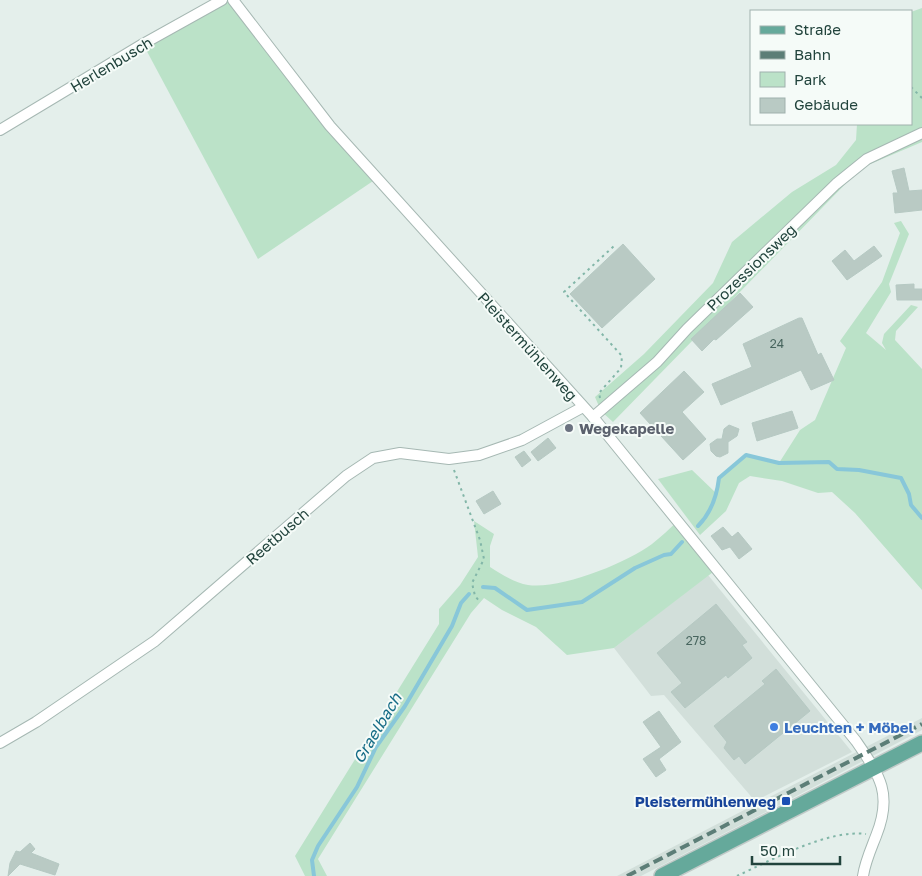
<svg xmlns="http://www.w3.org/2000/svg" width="922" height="876" font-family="'Golos Text',sans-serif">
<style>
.built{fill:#d2dfda}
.green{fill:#bbe2c8}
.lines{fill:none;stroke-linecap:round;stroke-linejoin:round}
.stream{stroke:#88c7d9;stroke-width:4}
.building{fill:#b9cac4;stroke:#b6c9c3}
.minor-casing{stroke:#a6b8b3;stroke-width:12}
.primary-casing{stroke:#c1cac8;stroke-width:18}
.path{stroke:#82b6a8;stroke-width:2;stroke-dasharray:2.5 4;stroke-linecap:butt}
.minor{stroke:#fff;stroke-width:10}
.primary{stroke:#65a99b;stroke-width:15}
.rail{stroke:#5c7e77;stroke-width:4;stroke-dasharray:10 5;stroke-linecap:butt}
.worship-dot{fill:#6b7280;stroke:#f5fbf8;stroke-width:2}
.shop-dot{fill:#3f7fe0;stroke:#f5fbf8;stroke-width:2}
.transit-dot{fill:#1a4fb4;stroke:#f5fbf8;stroke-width:2}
.labels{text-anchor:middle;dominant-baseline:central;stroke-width:4;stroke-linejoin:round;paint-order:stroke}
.number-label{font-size:12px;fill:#47655e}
.street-label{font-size:15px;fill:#21433c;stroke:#f5fbf8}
.worship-label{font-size:15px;font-weight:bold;fill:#5b616d;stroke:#f5fbf8;text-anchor:start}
.shop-label{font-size:15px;font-weight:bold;fill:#366cbe;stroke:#f5fbf8;text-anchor:start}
.transit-label{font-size:15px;font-weight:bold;fill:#164399;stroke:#f5fbf8;text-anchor:end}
.water-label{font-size:16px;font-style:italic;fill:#156c86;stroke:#f5fbf8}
</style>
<rect width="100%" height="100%" fill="#e4efeb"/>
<g class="built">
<path d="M708,575L852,752L755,801L664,695L651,696L614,648Z"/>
<path d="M922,718V730L768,811L641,876H617Z"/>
</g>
<g class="green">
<path d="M222,0H233L376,179L258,259L143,44Z"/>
<path d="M922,8V142L861,168L613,422L601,411L595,397L644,354L713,283L732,242L792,192L836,165L856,140L857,124H911V12Z"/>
<path d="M901,221L909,234L889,284L891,292L866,333L886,350L882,343L884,334L911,305L918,307L896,331L895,340L922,369V590L855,513L832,492L818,493L782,481L750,476L739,483L726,511L700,535L658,479L692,470L716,493L719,478L746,455L779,463L800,430L815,420L846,348L840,341L882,282L900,233L894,223Z"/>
<path d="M474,521L494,534L490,546V567C501,574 515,583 528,585C559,590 627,563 652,544C661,537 669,529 678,521L717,569L614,648L567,655L536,627L502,610L484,598L471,613L318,859L327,876H305L295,856L439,624V609L460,585L478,557Z"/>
</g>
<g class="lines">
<g class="stream">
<path d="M698,526C711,513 717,495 719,478L746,455L779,463L829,462L837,469L859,470L901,478L909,494L911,505L922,518"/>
<path d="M483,587L495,588L527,610L582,602L635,568L664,555L671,554L682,542"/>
<path d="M314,876L312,860L318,846L357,787L376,747L405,706L452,626L461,603L469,594"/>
</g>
</g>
<g class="building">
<path d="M904,168L909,191L922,190V210L895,213L893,193H898L892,171Z"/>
<path d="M623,244L655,279L602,328L570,294Z"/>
<path d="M874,246L882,256L847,280L832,261L845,250L854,261Z"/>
<path d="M914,284V289H922V300H897L896,285Z"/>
<path d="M740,293L753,307L716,340L714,339L702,351L691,339Z"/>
<path d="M799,318H802L818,355L821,353L834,380L811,390L801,370L721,405L712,384L752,367L743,344Z"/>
<path d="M684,371L704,392L682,412L706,439L683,460L640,413Z"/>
<path d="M792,411L798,428L757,441L752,423Z"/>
<path d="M729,425L739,429L737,436L728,442V453L720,457L716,456L711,451L710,444L717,439H722L724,429Z"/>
<path d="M548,438L556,448L538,461L531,452Z"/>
<path d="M524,451L531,460L522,467L515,457Z"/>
<path d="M493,491L501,504L484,514L476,501Z"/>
<path d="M723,527L732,537L738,532L752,549L739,559L730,547L722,550L711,536Z"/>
<path d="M716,604L747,642L742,645L752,658L728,678L726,675L685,708L671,692L682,683L657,653Z"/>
<path d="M776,669L810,711L745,764L739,756L734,760L724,748L727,742L714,726L765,684L762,681Z"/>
<path d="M659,711L681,742L659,759L666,770L656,777L643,759L661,747L643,722Z"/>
<path d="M30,843L35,849L31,853L59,864L55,875L20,864L8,876L10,863L16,851L20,852Z"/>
</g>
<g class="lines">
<defs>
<g id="minor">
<path d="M233,0L330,126L593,417L856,741C880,776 893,794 876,836C871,849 865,862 863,876"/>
<path d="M0,130L143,44L222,0"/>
<path d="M593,417L657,362L687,329L836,184L867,159L922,133"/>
<path d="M0,743L36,722L155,641L346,476L373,458L400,453L449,459L479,455L522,440L583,407"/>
</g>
<path id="primary" d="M662,876L922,743"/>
</defs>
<use href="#minor" class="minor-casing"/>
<use href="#primary" class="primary-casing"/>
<g class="path">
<path d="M911,87L922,98"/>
<path d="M600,398L599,393L621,368L622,356L564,292L614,246"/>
<path d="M454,470L480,540L484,559L472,583L475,596L480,602"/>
<path d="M737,876C771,860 829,829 866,834"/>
</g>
<use href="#minor" class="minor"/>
<use href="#primary" class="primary"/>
<path class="rail" d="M627,876L922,724"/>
</g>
<circle class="worship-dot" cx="569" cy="428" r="5"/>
<circle class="shop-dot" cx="774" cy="727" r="5"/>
<rect class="transit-dot" x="781" y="796" width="10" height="10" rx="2.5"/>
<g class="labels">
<g class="number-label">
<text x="777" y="343">24</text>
<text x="696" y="640">278</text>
</g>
<g class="street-label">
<text transform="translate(111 64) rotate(-31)">Herlenbusch</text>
<text transform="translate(751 267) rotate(-44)">Prozessionsweg</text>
<text transform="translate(528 346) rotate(48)">Pleistermühlenweg</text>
<text transform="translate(277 536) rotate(-41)">Reetbusch</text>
</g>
<g class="worship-label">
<text x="579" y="428">Wegekapelle</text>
</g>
<g class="shop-label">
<text x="784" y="727">Leuchten + Möbel</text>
</g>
<g class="transit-label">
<text x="776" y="801">Pleistermühlenweg</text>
</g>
<g class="water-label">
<text transform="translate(377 728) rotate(-59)">Graelbach</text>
</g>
</g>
<rect x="750" y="10" width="162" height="115" fill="#f5fbf8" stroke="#a0b1ad"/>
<rect x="760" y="26" width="25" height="8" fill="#65a99b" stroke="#a0b1ad"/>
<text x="794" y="35" font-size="15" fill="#21433c">Straße</text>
<rect x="760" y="51" width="25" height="8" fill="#5c7e77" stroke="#a0b1ad"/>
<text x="794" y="60" font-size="15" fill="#21433c">Bahn</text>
<rect x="760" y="72" width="25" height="15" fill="#bbe2c8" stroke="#a0b1ad"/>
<text x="794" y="85" font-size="15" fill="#21433c">Park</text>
<rect x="760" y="98" width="25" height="15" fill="#b9cac4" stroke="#a0b1ad"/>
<text x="794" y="110" font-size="15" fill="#21433c">Gebäude</text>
<path d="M752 856v8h88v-8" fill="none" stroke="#21433c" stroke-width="2.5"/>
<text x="760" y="856" font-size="15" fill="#21433c" stroke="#f5fbf8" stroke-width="4" paint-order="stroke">50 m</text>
</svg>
